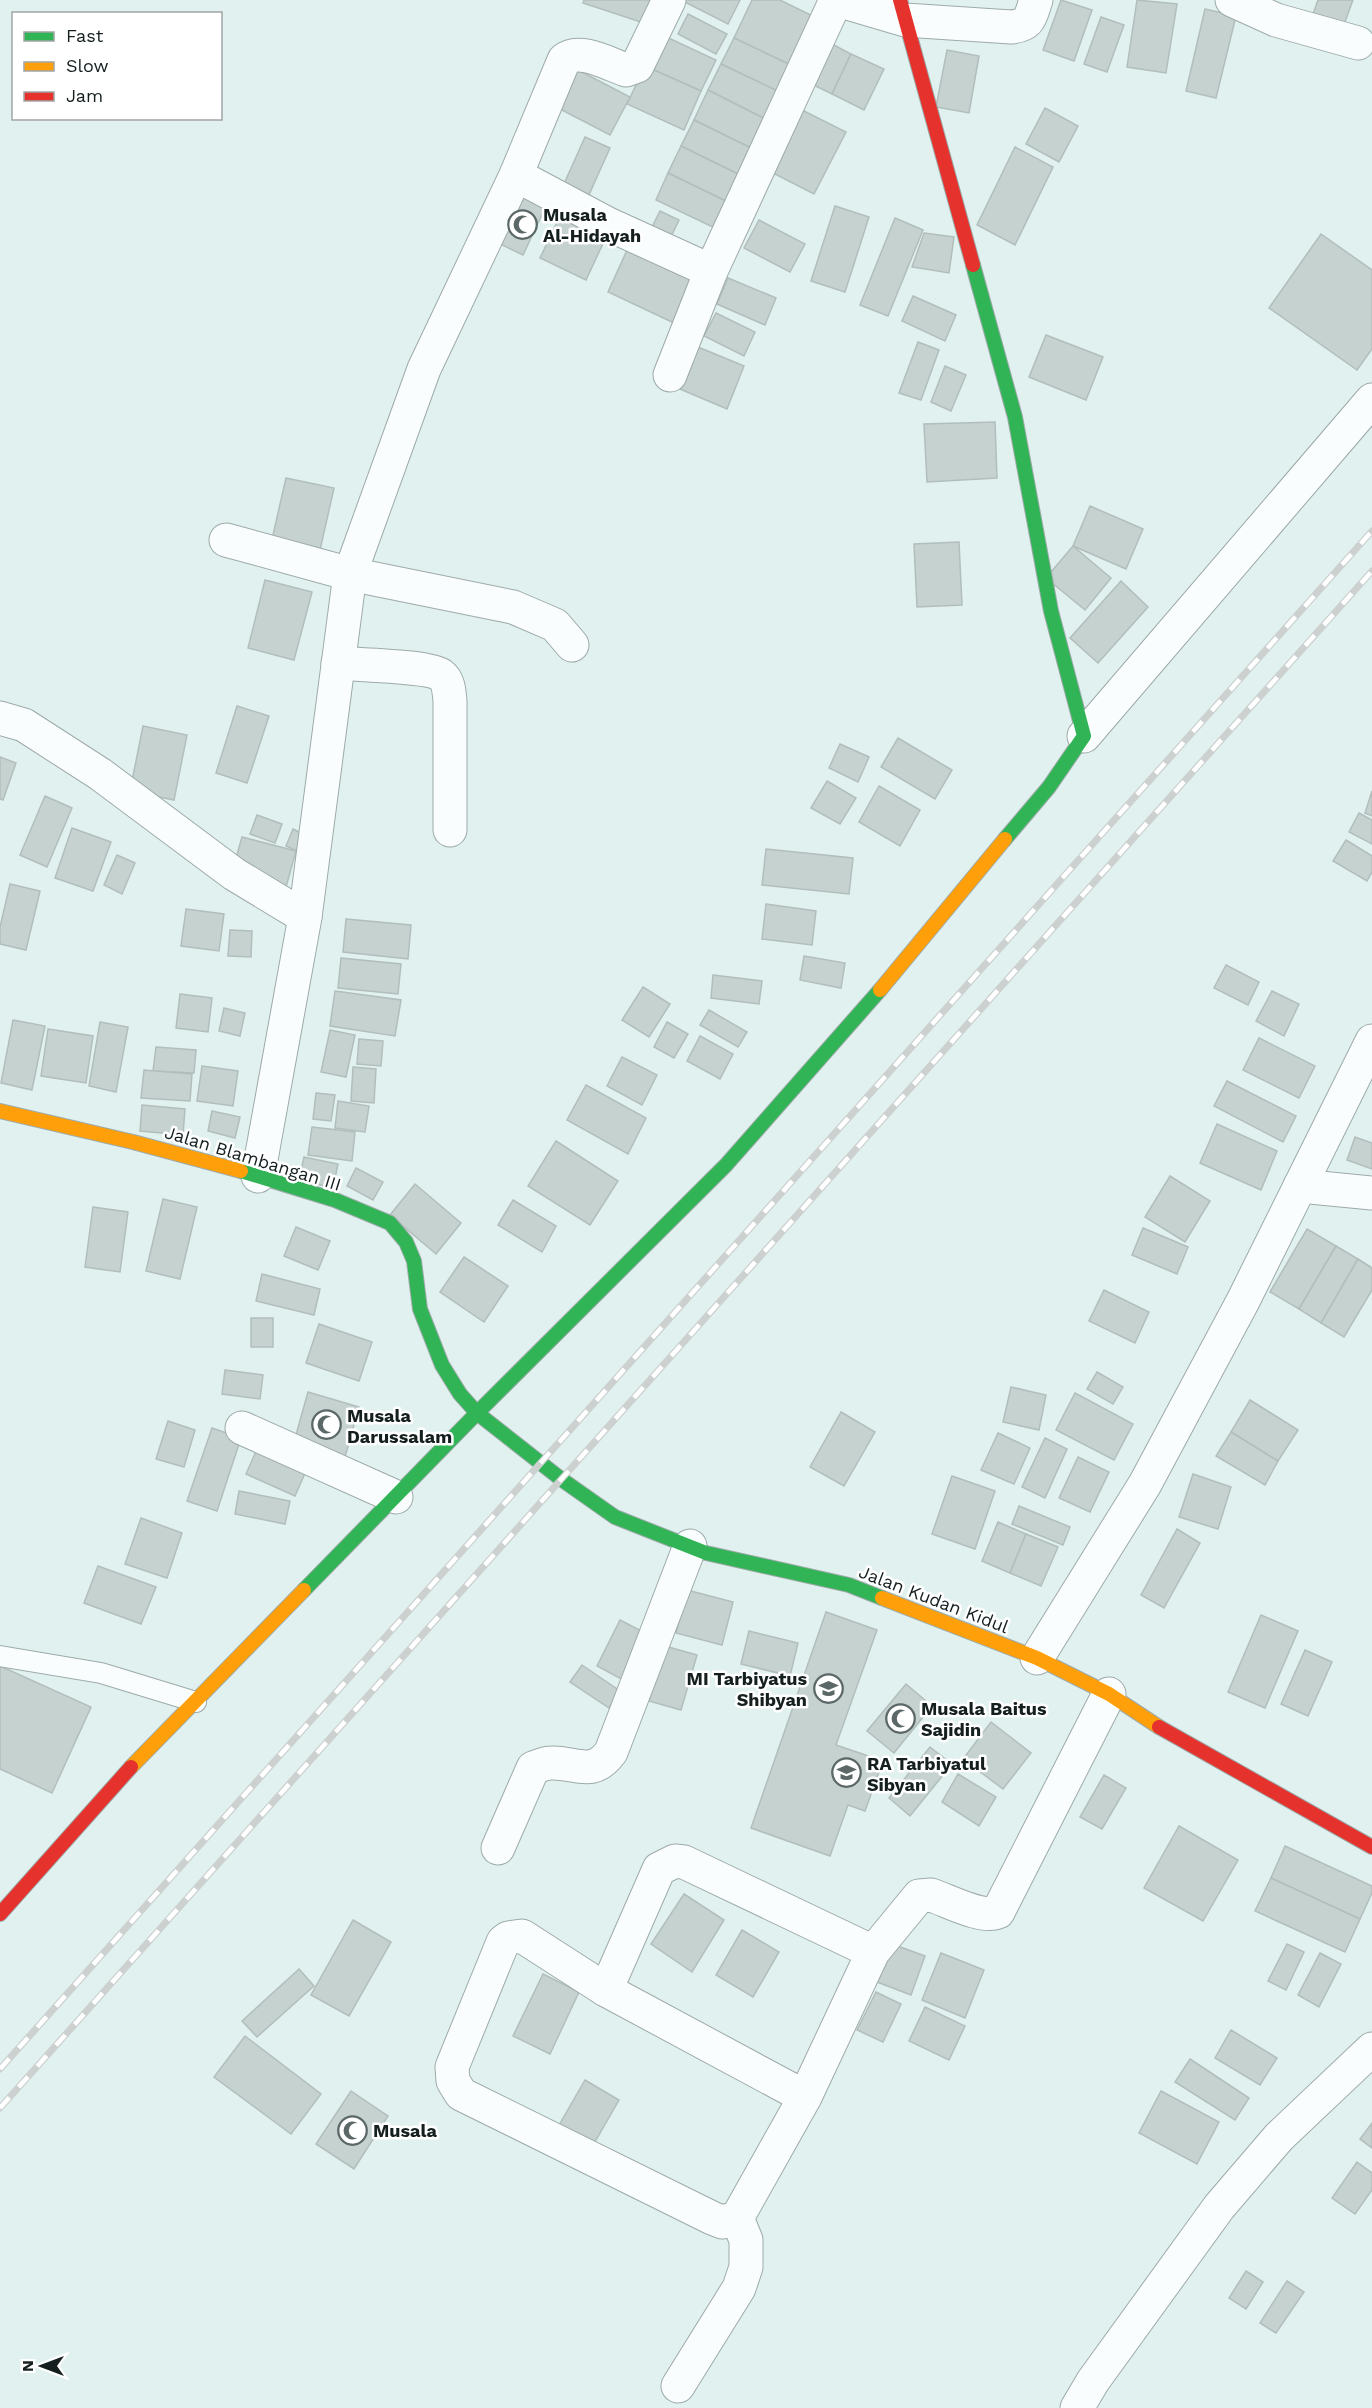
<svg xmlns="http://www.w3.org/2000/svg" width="1372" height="2408" font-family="'Work Sans',sans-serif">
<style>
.building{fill:#c5d2d0;stroke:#b1bebc;stroke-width:1.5}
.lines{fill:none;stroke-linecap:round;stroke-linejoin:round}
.lane-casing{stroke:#9daaa9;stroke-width:22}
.street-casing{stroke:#9daaa9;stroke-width:35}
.fast-casing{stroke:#9daaa9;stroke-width:16}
.slow-casing{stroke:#9daaa9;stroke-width:16}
.jam-casing{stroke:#9daaa9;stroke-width:16}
.lane{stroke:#fafdfd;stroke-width:20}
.street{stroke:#fafdfd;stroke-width:33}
.fast{stroke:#30b455;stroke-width:14}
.slow{stroke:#ff9f0a;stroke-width:14}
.jam{stroke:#e5322d;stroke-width:14}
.rail-casing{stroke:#ccd1d0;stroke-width:7}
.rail{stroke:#fff;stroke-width:4.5;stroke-dasharray:14;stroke-linecap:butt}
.labels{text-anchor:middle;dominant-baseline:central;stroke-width:5;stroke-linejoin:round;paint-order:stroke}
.poi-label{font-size:18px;font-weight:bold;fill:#151f1f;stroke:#fff;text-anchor:start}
.street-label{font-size:18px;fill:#151f1f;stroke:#fff}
</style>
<rect width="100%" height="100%" fill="#e1f1ef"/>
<g class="building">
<path d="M584,0H652L644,23L583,3Z"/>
<path d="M681,0H740L728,24Z"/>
<path d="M752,0H780L821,20L797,68L734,38Z"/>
<path d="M1061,0L1092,10L1074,61L1043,50Z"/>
<path d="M1137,0L1177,4L1166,73L1127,67Z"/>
<path d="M1318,0H1353L1343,27L1312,17Z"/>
<path d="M1205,9L1236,16L1216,98L1186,91Z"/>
<path d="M688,14L727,34L716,54L678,34Z"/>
<path d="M1101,17L1124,25L1107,72L1084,64Z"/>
<path d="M660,34L716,60L701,91L645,66Z"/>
<path d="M734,38L797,68L784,94L721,64Z"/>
<path d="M821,38L851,54L832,94L801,79Z"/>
<path d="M947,50L979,56L969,113L936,107Z"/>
<path d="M851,54L884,69L864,110L832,94Z"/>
<path d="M721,64L784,94L771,122L708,90Z"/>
<path d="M645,66L701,91L684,130L627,104Z"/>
<path d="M576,69L630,97L610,135L556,107Z"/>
<path d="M708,90L771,122L757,151L694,120Z"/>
<path d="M794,106L846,132L814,194L763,168Z"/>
<path d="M1045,108L1078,126L1059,162L1026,144Z"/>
<path d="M694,120L757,151L744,177L681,146Z"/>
<path d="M585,137L610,148L588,197L563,186Z"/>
<path d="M681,146L744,177L732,204L668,173Z"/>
<path d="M1015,147L1053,167L1015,245L977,225Z"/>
<path d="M668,173L732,204L719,230L656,200Z"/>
<path d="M521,194L546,206L523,255L498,243Z"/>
<path d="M835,206L869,217L845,292L811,281Z"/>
<path d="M660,211L679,220L667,245L648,235Z"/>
<path d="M562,212L607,235L586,280L540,258Z"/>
<path d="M895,218L923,230L888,316L860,305Z"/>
<path d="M759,220L805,244L790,272L744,248Z"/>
<path d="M924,233L954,237L949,273L912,267Z"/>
<path d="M1321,234L1372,270V349L1357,370L1269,308Z"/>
<path d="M628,248L697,280L676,324L608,292Z"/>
<path d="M728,278L776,298L765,325L717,304Z"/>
<path d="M913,296L956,315L945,341L902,321Z"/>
<path d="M716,313L755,332L744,356L704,336Z"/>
<path d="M1046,335L1103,357L1086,400L1029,377Z"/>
<path d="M918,342L939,350L921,400L899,393Z"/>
<path d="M698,347L744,366L727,409L680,389Z"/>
<path d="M945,366L966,375L951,411L931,402Z"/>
<path d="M995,422L997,478L927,482L924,424Z"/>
<path d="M286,478L334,488L318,559L270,548Z"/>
<path d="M1090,506L1143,529L1126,569L1073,546Z"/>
<path d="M959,542L962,605L917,607L914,544Z"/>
<path d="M1073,546L1111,578L1085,610L1046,578Z"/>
<path d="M265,580L312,592L294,660L248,648Z"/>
<path d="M1121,581L1148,607L1098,663L1070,638Z"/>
<path d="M237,706L269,716L247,783L216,773Z"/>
<path d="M143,726L187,735L174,800L130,791Z"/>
<path d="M898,738L952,770L935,799L881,767Z"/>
<path d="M840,744L869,757L858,782L829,768Z"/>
<path d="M0,757L16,763L3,800L0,799Z"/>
<path d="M827,781L856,798L840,824L811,808Z"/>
<path d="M879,786L920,810L900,846L859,822Z"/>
<path d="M1372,791V816L1365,813Z"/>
<path d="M45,796L72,808L47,867L20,855Z"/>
<path d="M1359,813L1372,820V844L1349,832Z"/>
<path d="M257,815L282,824L275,843L250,834Z"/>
<path d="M72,828L111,842L93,891L55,878Z"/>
<path d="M293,829L309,837L302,853L286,846Z"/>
<path d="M242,837L296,851L286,887L232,872Z"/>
<path d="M1346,840L1372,856V872L1367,881L1333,861Z"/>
<path d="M766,849L853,858L849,894L762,885Z"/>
<path d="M117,855L135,863L122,894L104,885Z"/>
<path d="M10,884L40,891L26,950L0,944V927Z"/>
<path d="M766,904L816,911L812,945L762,939Z"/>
<path d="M186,909L224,914L219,951L181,946Z"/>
<path d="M346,919L411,925L408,959L343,952Z"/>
<path d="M230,930L252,931L251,957L228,956Z"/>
<path d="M804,956L845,963L841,988L800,980Z"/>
<path d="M341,958L401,964L398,994L338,988Z"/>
<path d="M1226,965L1259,982L1248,1005L1214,988Z"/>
<path d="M713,975L762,981L759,1004L711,998Z"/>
<path d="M643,987L670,1004L649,1037L622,1020Z"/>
<path d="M335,991L401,1000L395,1036L330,1026Z"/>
<path d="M1272,991L1299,1004L1284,1036L1256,1021Z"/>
<path d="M180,994L212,998L208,1032L176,1028Z"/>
<path d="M224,1008L245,1013L240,1036L219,1031Z"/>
<path d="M709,1010L747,1032L738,1047L700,1025Z"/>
<path d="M13,1020L45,1026L32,1090L1,1083Z"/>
<path d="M100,1022L128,1027L116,1092L89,1086Z"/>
<path d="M667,1022L688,1034L674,1058L654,1047Z"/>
<path d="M48,1029L93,1036L86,1083L41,1076Z"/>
<path d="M330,1030L355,1035L346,1077L321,1072Z"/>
<path d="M700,1036L733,1054L720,1079L687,1061Z"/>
<path d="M1259,1038L1315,1066L1299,1098L1243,1070Z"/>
<path d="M359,1039L383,1041L381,1066L357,1064Z"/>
<path d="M156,1047L196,1050L194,1073L153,1071Z"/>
<path d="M622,1057L657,1075L642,1105L607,1086Z"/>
<path d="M202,1066L238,1071L233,1106L197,1101Z"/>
<path d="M353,1067L376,1069L374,1103L351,1101Z"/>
<path d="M144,1070L192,1074L190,1101L141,1098Z"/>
<path d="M1227,1081L1296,1116L1283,1142L1214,1106Z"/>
<path d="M586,1085L646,1118L628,1154L567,1120Z"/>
<path d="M316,1093L335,1095L331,1121L313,1119Z"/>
<path d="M338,1101L369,1106L365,1132L335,1128Z"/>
<path d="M142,1105L185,1109L183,1135L140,1131Z"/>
<path d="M212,1111L240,1117L235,1138L208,1131Z"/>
<path d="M1217,1124L1277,1151L1261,1190L1200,1163Z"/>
<path d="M312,1127L355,1132L352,1161L308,1155Z"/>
<path d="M1355,1137L1372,1143V1169L1347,1160Z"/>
<path d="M556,1141L618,1181L590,1225L528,1186Z"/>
<path d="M304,1157L338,1164L333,1188L299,1180Z"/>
<path d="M356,1168L383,1182L373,1200L347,1186Z"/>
<path d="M1170,1176L1210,1201L1185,1242L1145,1217Z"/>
<path d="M415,1184L461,1223L436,1254L390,1215Z"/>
<path d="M163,1199L197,1207L180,1279L146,1271Z"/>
<path d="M513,1200L556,1226L542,1252L498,1225Z"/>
<path d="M93,1207L128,1212L120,1272L85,1267Z"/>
<path d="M296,1227L330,1241L318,1270L284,1256Z"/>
<path d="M1143,1228L1188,1247L1177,1274L1132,1255Z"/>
<path d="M1307,1229L1336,1246L1299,1309L1270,1292Z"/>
<path d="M1336,1246L1358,1259L1321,1323L1299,1309Z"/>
<path d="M464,1257L508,1286L484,1322L440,1292Z"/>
<path d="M1358,1259L1372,1268V1290L1344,1337L1321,1323Z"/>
<path d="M262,1274L320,1289L314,1315L256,1301Z"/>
<path d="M1104,1290L1149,1312L1135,1343L1089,1321Z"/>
<rect x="251" y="1318" width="22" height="29"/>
<path d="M319,1324L372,1342L359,1381L306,1363Z"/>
<path d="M225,1370L263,1375L260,1399L222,1394Z"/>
<path d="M1097,1372L1123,1387L1113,1404L1087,1389Z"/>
<path d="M1011,1387L1046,1395L1039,1430L1003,1422Z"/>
<path d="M308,1392L359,1407L345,1457L294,1442Z"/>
<path d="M1075,1393L1133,1424L1114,1460L1056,1430Z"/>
<path d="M1250,1400L1298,1430L1278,1461L1231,1432Z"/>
<path d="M841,1412L875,1432L844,1486L810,1467Z"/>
<path d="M168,1421L195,1430L184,1467L156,1459Z"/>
<path d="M212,1428L241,1438L217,1511L187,1501Z"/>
<path d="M1231,1432L1278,1461L1265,1485L1216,1456Z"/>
<path d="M998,1433L1030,1448L1014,1484L981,1470Z"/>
<path d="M1045,1438L1067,1449L1045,1498L1022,1487Z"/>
<path d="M261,1440L310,1462L295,1496L246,1474Z"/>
<path d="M1078,1457L1109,1472L1090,1512L1059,1498Z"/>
<path d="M1193,1474L1231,1487L1218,1529L1179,1517Z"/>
<path d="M952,1476L995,1491L975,1549L932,1534Z"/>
<path d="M239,1491L290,1501L285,1524L235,1514Z"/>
<path d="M1019,1506L1070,1527L1063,1545L1012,1524Z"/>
<path d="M141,1518L182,1533L167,1578L125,1564Z"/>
<path d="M998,1522L1026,1534L1010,1573L982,1561Z"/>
<path d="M1177,1529L1200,1543L1164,1608L1141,1595Z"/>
<path d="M1026,1534L1058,1547L1041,1586L1010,1573Z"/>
<path d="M98,1566L156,1587L141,1624L84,1603Z"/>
<path d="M687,1590L733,1602L722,1645L676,1633Z"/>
<path d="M826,1612L877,1630L836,1745L883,1761L865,1811L848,1805L830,1856L751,1828Z"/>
<path d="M1261,1615L1298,1631L1265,1708L1228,1692Z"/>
<path d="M620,1620L651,1636L627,1682L597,1666Z"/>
<path d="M749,1631L798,1643L790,1676L741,1664Z"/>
<path d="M665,1646L697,1655L681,1710L649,1701Z"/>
<path d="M1305,1650L1332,1662L1308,1716L1281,1704Z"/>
<path d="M582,1665L620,1691L609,1708L570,1682Z"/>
<path d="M0,1666L91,1707L52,1793L0,1769Z"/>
<path d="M906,1684L932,1706L894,1753L867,1731Z"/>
<path d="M991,1722L1031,1753L1003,1789L963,1759Z"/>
<path d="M930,1747L952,1764L910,1816L889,1798Z"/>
<path d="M958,1774L996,1797L979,1826L942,1802Z"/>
<path d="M1104,1775L1126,1788L1102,1829L1080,1817Z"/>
<path d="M1179,1826L1238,1860L1203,1921L1144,1888Z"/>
<path d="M1285,1846L1372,1886V1893L1360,1919L1271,1878Z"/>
<path d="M1271,1878L1360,1919L1345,1952L1255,1911Z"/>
<path d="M684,1894L724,1920L692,1972L651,1944Z"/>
<path d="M353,1920L391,1942L349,2016L311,1995Z"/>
<path d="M742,1930L779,1952L753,1997L716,1975Z"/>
<path d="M892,1944L925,1956L911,1995L877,1982Z"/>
<path d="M1287,1944L1304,1952L1286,1990L1268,1981Z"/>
<path d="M941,1953L984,1970L965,2018L922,2000Z"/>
<path d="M1320,1953L1341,1964L1319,2007L1298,1995Z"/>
<path d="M299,1969L314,1986L257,2037L242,2021Z"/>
<path d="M543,1974L579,1992L550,2054L513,2036Z"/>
<path d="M876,1992L901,2004L883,2042L857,2030Z"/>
<path d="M925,2007L965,2026L949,2060L909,2041Z"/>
<path d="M1231,2030L1277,2058L1260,2085L1215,2058Z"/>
<path d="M245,2036L321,2094L291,2134L214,2077Z"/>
<path d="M1190,2059L1249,2098L1235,2120L1175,2082Z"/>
<path d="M585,2080L619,2100L592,2147L558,2127Z"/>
<path d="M351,2091L388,2116L354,2169L316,2144Z"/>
<path d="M1161,2091L1219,2122L1197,2164L1139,2133Z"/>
<path d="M1372,2123V2148L1360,2139Z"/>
<path d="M1357,2162L1372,2173V2190L1355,2214L1332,2198Z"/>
<path d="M1246,2271L1263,2282L1246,2309L1229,2298Z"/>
<path d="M1287,2281L1304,2292L1276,2333L1260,2323Z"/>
</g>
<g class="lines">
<defs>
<path id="lane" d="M0,1656L101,1673L196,1702"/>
<g id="street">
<path d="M837,0L905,20L1011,27C1031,25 1030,17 1036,0"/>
<path d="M1232,0L1276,20L1358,43"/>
<path d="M516,175L608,224L711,271L836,0"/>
<path d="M670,375L711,271"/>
<path d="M226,540L350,574L513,607L555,625L572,645"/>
<path d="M338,663C358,665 428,666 441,675C449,681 449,692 450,701V830"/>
<path d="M0,718L24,725L100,774L234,874L305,917"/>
<path d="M1084,736L1372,400"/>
<path d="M258,1176L305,917L350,574L424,369L516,175L564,60C579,47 609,64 626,70L637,66L669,0"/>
<path d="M1300,1186L1372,1193"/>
<path d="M242,1428L396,1497"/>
<path d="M1037,1658L1145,1484L1243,1301L1372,1041"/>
<path d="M498,1848L533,1768C539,1766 545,1763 551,1763C576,1762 592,1778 611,1752L690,1546"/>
<path d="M606,1990L659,1869L675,1861L684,1862L873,1952"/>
<path d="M805,2097L606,1990L522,1936L508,1938L503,1942L452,2067L453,2081L461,2094L712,2218L722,2222L737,2218L805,2097L873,1952L919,1896L931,1895C949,1901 982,1919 998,1912L1109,1694"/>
<path d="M678,2386L739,2288L746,2267V2240L737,2218"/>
<path d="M1077,2408L1093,2381L1219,2207L1279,2137L1372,2049"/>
</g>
<g id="fast">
<path d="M973,265L1015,417L1051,611L1084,736L1049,787L1005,839"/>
<path d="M241,1171L335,1200L390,1223L406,1242L414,1261L420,1309L442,1365L460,1394L477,1413L561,1479L615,1517L706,1553L849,1585L882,1598"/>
<path d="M304,1590L477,1413L726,1165L880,990"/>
</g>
<g id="slow">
<path d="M880,990L1005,839"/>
<path d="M0,1111L133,1142L241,1171"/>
<path d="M882,1598L1037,1658L1109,1694L1159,1727"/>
<path d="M131,1767L304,1590"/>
</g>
<g id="jam">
<path d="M900,0L973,265"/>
<path d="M1159,1727L1372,1847"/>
<path d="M0,1914L131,1767"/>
</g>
</defs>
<use href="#lane" class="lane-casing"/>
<use href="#street" class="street-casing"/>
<use href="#fast" class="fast-casing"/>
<use href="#slow" class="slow-casing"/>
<use href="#jam" class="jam-casing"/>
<use href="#lane" class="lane"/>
<use href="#street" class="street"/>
<use href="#fast" class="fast"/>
<use href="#slow" class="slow"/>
<use href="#jam" class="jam"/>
<defs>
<g id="rail">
<path d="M0,2069L1372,531"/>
<path d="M0,2108L1372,571"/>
</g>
</defs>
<use href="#rail" class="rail-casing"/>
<use href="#rail" class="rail"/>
</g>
<defs>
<symbol id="mosque-ring" viewBox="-11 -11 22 22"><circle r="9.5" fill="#fff" stroke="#5c6868" stroke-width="1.5"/><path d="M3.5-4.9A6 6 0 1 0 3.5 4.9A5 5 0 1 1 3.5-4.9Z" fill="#5c6868"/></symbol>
<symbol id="school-ring" viewBox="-11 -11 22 22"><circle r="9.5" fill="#fff" stroke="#5c6868" stroke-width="1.5"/><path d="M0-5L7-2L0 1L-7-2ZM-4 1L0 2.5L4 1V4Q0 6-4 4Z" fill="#5c6868"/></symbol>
</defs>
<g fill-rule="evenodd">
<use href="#mosque-ring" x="506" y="208" width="33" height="33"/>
<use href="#mosque-ring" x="310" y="1408" width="33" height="33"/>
<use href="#school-ring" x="812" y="1672" width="33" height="33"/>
<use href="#mosque-ring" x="884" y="1702" width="33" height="33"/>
<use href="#school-ring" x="830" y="1756" width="33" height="33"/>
<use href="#mosque-ring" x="336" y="2114" width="33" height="33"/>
</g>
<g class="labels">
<g class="poi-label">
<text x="543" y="214">Musala<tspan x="543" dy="21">Al-Hidayah</tspan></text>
<text x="347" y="1415">Musala<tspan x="347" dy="21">Darussalam</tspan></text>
<text x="807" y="1678" text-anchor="end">MI Tarbiyatus<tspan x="807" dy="21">Shibyan</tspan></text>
<text x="921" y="1708">Musala Baitus<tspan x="921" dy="21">Sajidin</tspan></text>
<text x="867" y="1763">RA Tarbiyatul<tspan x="867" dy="21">Sibyan</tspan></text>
<text x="373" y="2130">Musala</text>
</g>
<g class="street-label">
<text transform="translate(253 1158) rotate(17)">Jalan Blambangan III</text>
<text transform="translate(934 1599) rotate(21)">Jalan Kudan Kidul</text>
</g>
</g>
<rect x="12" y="12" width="210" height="108" fill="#ffffff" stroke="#a1a5a5" stroke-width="1.5"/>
<rect x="24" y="32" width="30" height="9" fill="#30b455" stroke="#a1a5a5" stroke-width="1.5"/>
<text x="66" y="42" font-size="18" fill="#151f1f">Fast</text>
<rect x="24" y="62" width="30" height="9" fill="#ff9f0a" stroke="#a1a5a5" stroke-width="1.5"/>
<text x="66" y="72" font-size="18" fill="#151f1f">Slow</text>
<rect x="24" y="92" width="30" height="9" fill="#e5322d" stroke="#a1a5a5" stroke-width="1.5"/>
<text x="66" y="102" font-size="18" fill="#151f1f">Jam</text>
<g transform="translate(42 2366) rotate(270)" stroke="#ffffff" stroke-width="4.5" paint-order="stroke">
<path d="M0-4.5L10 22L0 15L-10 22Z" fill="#151f1f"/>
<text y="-9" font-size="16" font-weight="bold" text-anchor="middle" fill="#151f1f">N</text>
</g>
</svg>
